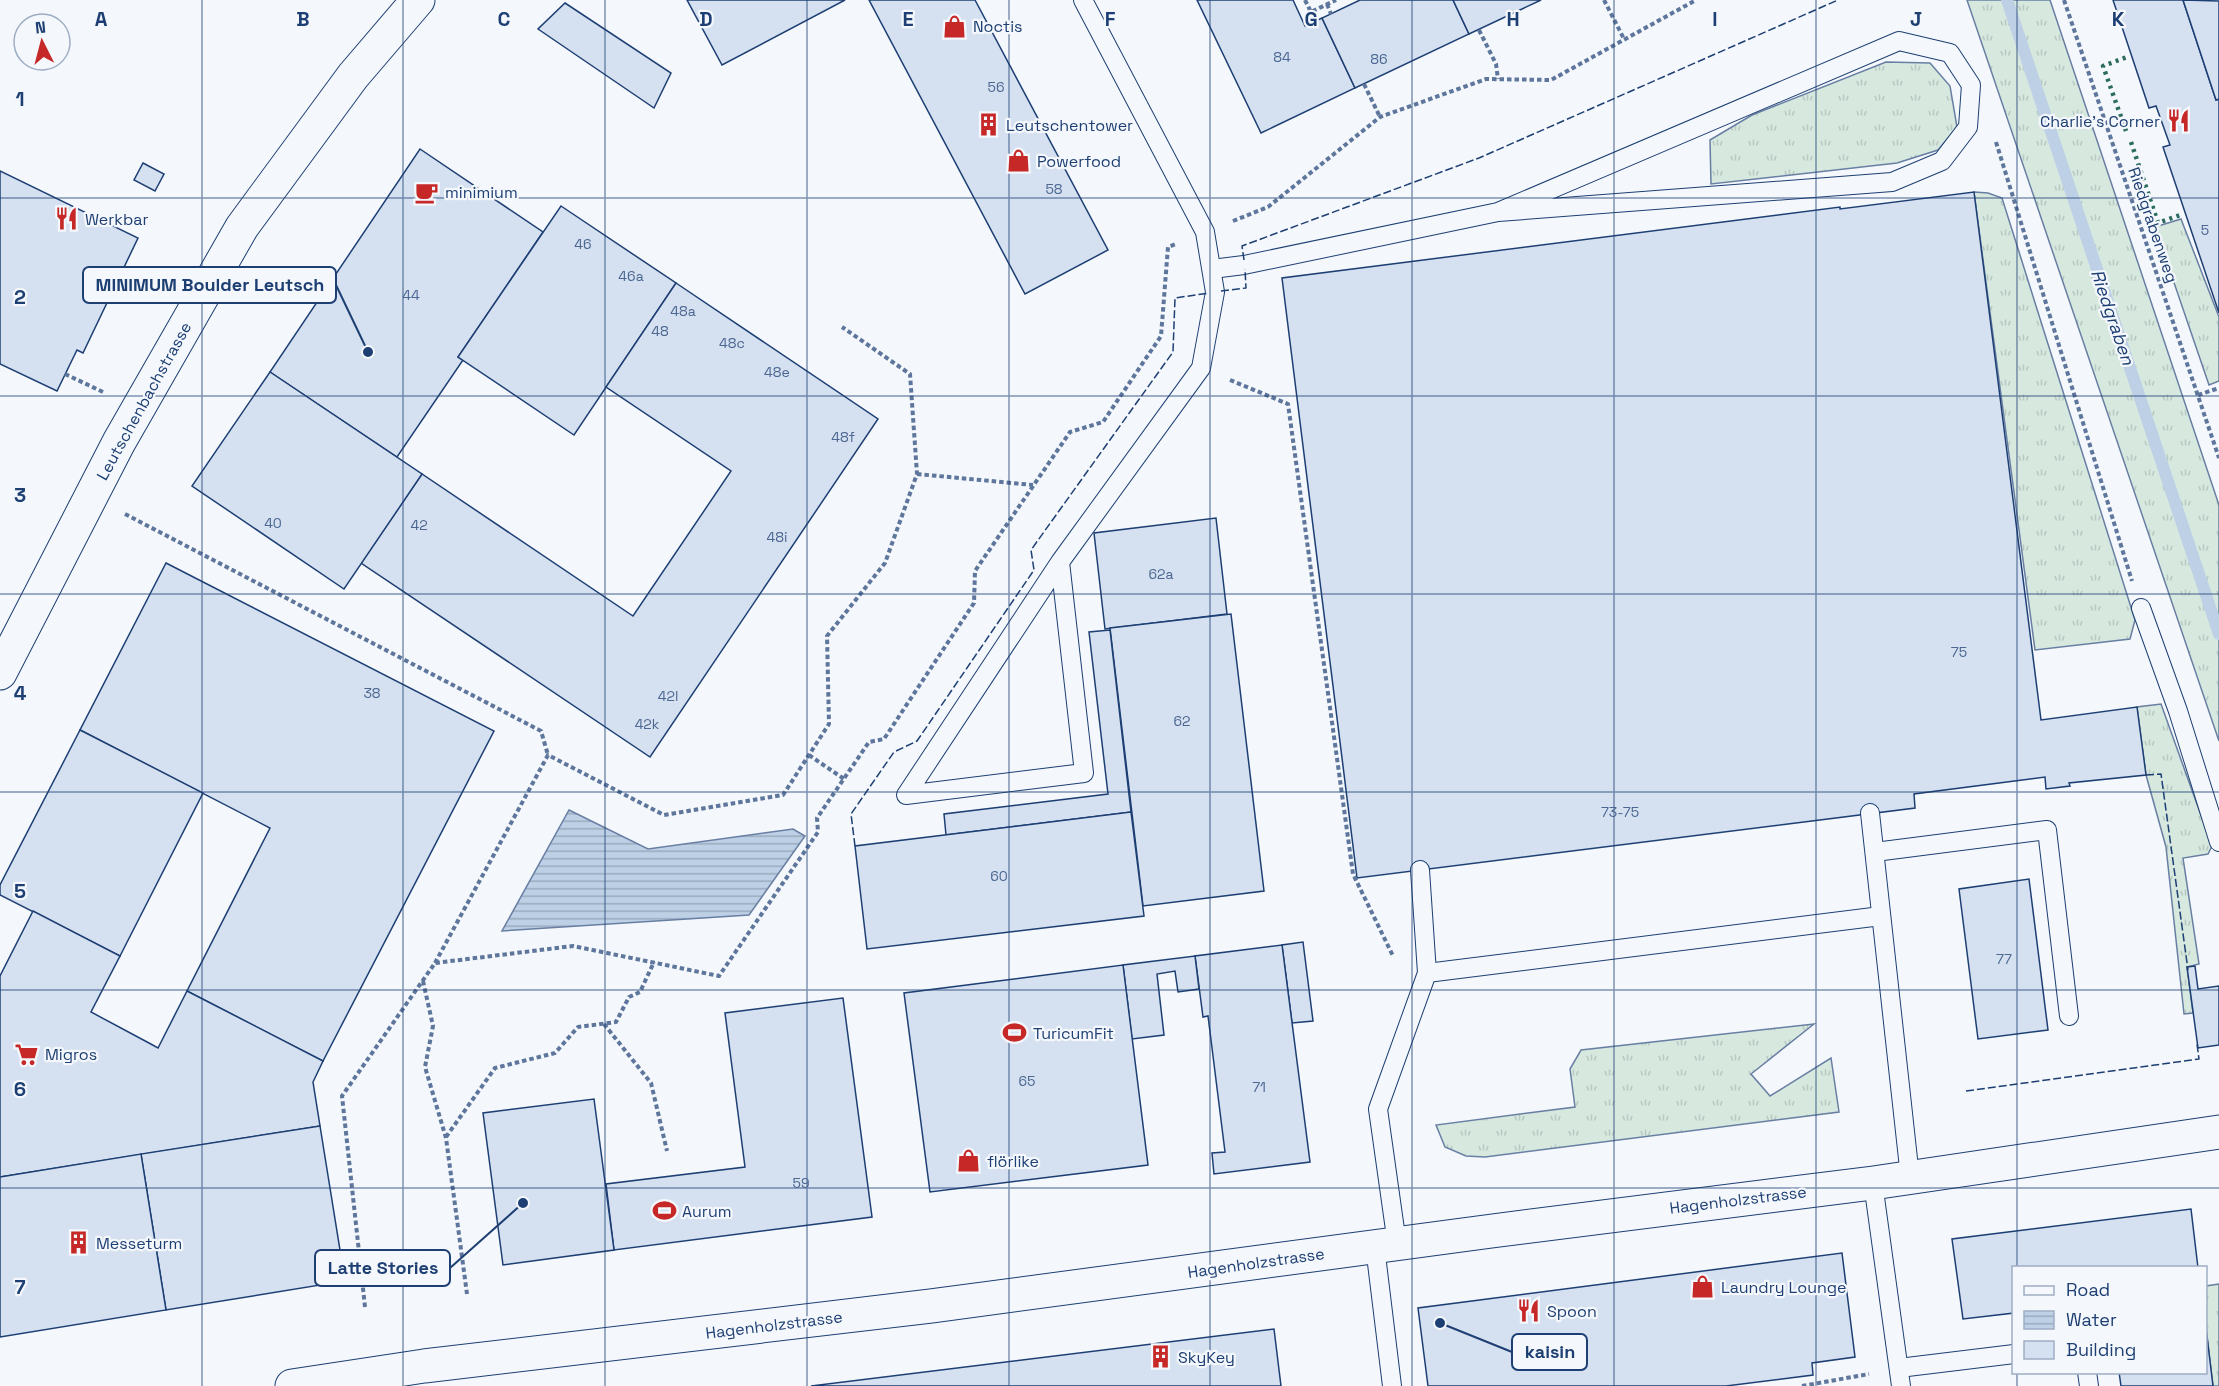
<svg xmlns="http://www.w3.org/2000/svg" width="2219" height="1386" font-family="'Space Grotesk',sans-serif">
<style>
.grass{fill:url(#grass-tufts);stroke:#687fa3;stroke-width:1.5}
.water{fill:url(#water-rules);stroke:#687fa3;stroke-width:1.5}
.lines{fill:none;stroke-linecap:round;stroke-linejoin:round}
.stream{stroke:#bed0e5;stroke-width:12}
.building{fill:#d5e0f0;stroke:#1d3f73;stroke-width:1.5}
.lane-casing{stroke:#1d3f73;stroke-width:20}
.street-casing{stroke:#1d3f73;stroke-width:35}
.secondary-casing{stroke:#1d3f73;stroke-width:35}
.path{stroke:#5e769c;stroke-width:4;stroke-dasharray:4.5 3;stroke-linecap:butt}
.lane{stroke:#f4f7fb;stroke-width:18}
.street{stroke:#f4f7fb;stroke-width:33}
.secondary{stroke:#f4f7fb;stroke-width:33}
.hedge{stroke:#2c6c60;stroke-width:4.5;stroke-dasharray:3 4.5;stroke-linecap:butt}
.fence{stroke:#1d3f73;stroke-width:1.5;stroke-dasharray:8 3;stroke-linecap:butt}
.grid{fill:none;stroke:#1d3f73;stroke-width:1.5;stroke-opacity:0.55}
.labels{text-anchor:middle;dominant-baseline:central;stroke-width:4.5;stroke-linejoin:round;paint-order:stroke}
.number-label{font-size:14px;fill:#4b6792}
.poi-label{font-size:16px;fill:#1d3f73;stroke:#f4f7fb;text-anchor:start}
.street-label{font-size:16px;fill:#1d3f73;stroke:#f4f7fb}
.water-label{font-size:18px;font-style:italic;fill:#1d3f73;stroke:#f4f7fb}
.grid-label{font-size:20px;text-anchor:middle;font-weight:bold;fill:#1d3f73;stroke:#f4f7fb;stroke-width:4.5;stroke-linejoin:round;paint-order:stroke}
.leader{fill:none;stroke:#1d3f73;stroke-width:2}
.callout-dot{fill:#1d3f73;stroke:#f4f7fb;stroke-width:2}
.callout{fill:#f4f7fb;stroke:#1d3f73;stroke-width:2}
.callout-label{font-size:18px;text-anchor:middle;font-weight:bold;fill:#1d3f73}
</style>
<defs>
<pattern id="grass-tufts" width="24" height="20" patternUnits="userSpaceOnUse" patternTransform="scale(1.5)"><rect width="24" height="20" fill="#d7e8df"/><path d="M3 7l-1-3M5 7V3M7 7l1-3M15 17l-1-3M17 17v-4M19 17l1-3" fill="none" stroke="#b8c8c3"/></pattern>
<pattern id="water-rules" width="6" height="5" patternUnits="userSpaceOnUse" patternTransform="scale(1.5)"><rect width="6" height="5" fill="#bed0e5"/><path d="M0 2.5h6" fill="none" stroke="#9aaabe"/></pattern>
</defs>
<rect width="100%" height="100%" fill="#f4f7fb"/>
<g class="grass">
<path d="M1967,0H2050L2219,505V741Z"/>
<path d="M1886,62L1930,63L1950,86L1957,127L1938,150L1897,163L1711,184L1710,140L1752,115Z"/>
<path d="M1974,192L1988,193L2002,198L2135,620L2130,639L2035,650Z"/>
<path d="M2181,219L2219,317V381L2209,385L2155,227Z"/>
<path d="M2161,704L2212,846L2208,854L2183,858L2199,964L2187,967L2193,1013L2184,1014L2166,847L2146,775L2137,707Z"/>
<path d="M1814,1024L1751,1074L1770,1096L1831,1058L1839,1112L1485,1157L1466,1156L1445,1147L1436,1125L1575,1107L1570,1069L1581,1050Z"/>
<path d="M2219,1284V1386H2213L2206,1328V1286Z"/>
</g>
<path class="water" d="M569,810L648,849L793,829L805,836L749,915L502,931Z"/>
<g class="lines">
<path class="stream" d="M2007,0L2219,634"/>
</g>
<g class="building">
<path d="M687,0H845L722,65Z"/>
<path d="M869,0H975L1108,250L1025,294Z"/>
<path d="M1197,0H1293L1305,26L1322,18L1355,88L1261,133Z"/>
<path d="M1360,0H1453L1469,34L1355,88L1322,18Z"/>
<path d="M1453,0H1541L1469,34Z"/>
<path d="M2113,0H2183L2216,100L2219,99V313L2163,147L2170,145L2156,106L2149,108Z"/>
<path d="M2183,0L2219,1V99L2216,100Z"/>
<path d="M565,3L671,73L654,108L538,29Z"/>
<path d="M420,149L543,232L458,357L463,360L397,457L270,372Z"/>
<path d="M143,163L164,174L155,191L134,180Z"/>
<path d="M0,171L138,238L83,353L77,350L57,391L0,364Z"/>
<path d="M1974,192L2041,720L2137,707L2146,775L2069,783L2070,786L2046,789L2045,777L1914,794L1915,808L1357,878L1282,278L1840,207V209Z"/>
<path d="M561,206L676,283L574,435L458,357Z"/>
<path d="M676,283L878,419L650,757L361,563L422,474L633,616L731,471L606,387Z"/>
<path d="M270,372L422,474L344,589L192,486Z"/>
<path d="M1216,518L1227,614L1105,629L1094,533Z"/>
<path d="M166,563L494,731L323,1061L187,991L270,828L80,730Z"/>
<path d="M1231,614L1264,891L1143,906L1110,628Z"/>
<path d="M1110,630L1131,812L946,835L944,814L1108,794L1089,632Z"/>
<path d="M80,730L203,793L120,956L0,895V885Z"/>
<path d="M1131,812L1144,916L867,949L855,846Z"/>
<path d="M2029,879L2048,1030L1978,1039L1959,889Z"/>
<path d="M33,911L120,956L91,1012L149,1043L158,1048L187,991L323,1061L313,1082L320,1126L0,1177V976Z"/>
<path d="M1303,942L1313,1021L1292,1023L1282,945Z"/>
<path d="M1282,945L1310,1162L1214,1174L1212,1153L1225,1152L1208,1016L1203,1017L1195,956Z"/>
<path d="M1195,956L1199,989L1178,992L1175,971L1157,974L1164,1035L1132,1039L1123,965Z"/>
<path d="M1123,965L1148,1165L930,1192L904,993Z"/>
<path d="M2195,966L2198,989L2219,986V1045L2198,1048L2187,967Z"/>
<path d="M843,998L872,1217L614,1250L606,1184L745,1167L725,1013Z"/>
<path d="M594,1099L614,1250L503,1265L483,1113Z"/>
<path d="M320,1126L345,1281L166,1310L141,1154Z"/>
<path d="M141,1154L166,1310L0,1337V1177Z"/>
<path d="M2191,1209L2198,1268H2014V1313L1963,1319L1952,1239Z"/>
<path d="M1842,1253L1855,1357L1812,1363L1813,1375L1726,1386H1428L1418,1308Z"/>
<path d="M2206,1328L2213,1386H2121L2119,1372H2206Z"/>
<path d="M1274,1329L1281,1386H811Z"/>
</g>
<g class="lines">
<defs>
<g id="lane">
<path d="M1212,269L1244,265L1498,212L1899,41L1950,53L1971,85L1968,127L1942,161L1892,182L1498,212"/>
<path d="M1060,562L1084,773L906,795L1060,562L1201,368L1215,292L1205,232L1083,0"/>
<path d="M2141,608L2178,711L2219,842"/>
<path d="M1870,813L1910,1177"/>
<path d="M1875,852L2047,830L2069,1016"/>
<path d="M1427,973L1881,916"/>
<path d="M1873,1183L1901,1386"/>
<path d="M1397,1244L1378,1109L1427,973L1420,870"/>
<path d="M1375,1247L1392,1386"/>
<path d="M1899,1368L2014,1354"/>
<path d="M2087,1372L2089,1386"/>
</g>
<path id="street" d="M0,673L119,442L242,227L353,76L418,0"/>
<path id="secondary" d="M292,1386L424,1366L931,1306L1492,1231L1873,1183L2219,1132"/>
</defs>
<use href="#lane" class="lane-casing"/>
<use href="#street" class="street-casing"/>
<use href="#secondary" class="secondary-casing"/>
<g class="path">
<path d="M1305,0L1311,12L1336,0"/>
<path d="M1604,0L1624,39"/>
<path d="M2064,0L2219,458"/>
<path d="M1327,4L1331,14"/>
<path d="M1479,30L1496,64L1498,79"/>
<path d="M1364,84L1380,117"/>
<path d="M1996,142L2132,581"/>
<path d="M1233,221L1268,207L1380,117L1486,79L1551,80L1696,0"/>
<path d="M65,374L103,392"/>
<path d="M1230,380L1288,404L1353,874L1393,956"/>
<path d="M2198,395L2219,388"/>
<path d="M917,474L1033,485"/>
<path d="M125,514L541,731L548,755"/>
<path d="M809,755L844,779"/>
<path d="M435,963L548,755L664,815L783,795L829,724L827,636L885,563L917,474L910,374L842,327"/>
<path d="M423,981L433,1026L425,1067L446,1138L467,1294"/>
<path d="M604,1024L651,1083L667,1151"/>
<path d="M446,1137L495,1068L555,1053L578,1027L616,1022L629,997L640,992L654,962"/>
<path d="M365,1307L342,1096L435,963L573,946L719,976L818,832L817,818L869,742L884,739L974,603L975,571L1070,432L1103,422L1161,336L1168,247L1176,244"/>
<path d="M1802,1386L1869,1374"/>
</g>
<use href="#lane" class="lane"/>
<use href="#street" class="street"/>
<use href="#secondary" class="secondary"/>
<g class="hedge">
<path d="M2126,131L2103,66L2127,57"/>
<path d="M2131,142L2158,223L2180,215"/>
</g>
<g class="fence">
<path d="M1244,260L1242,246L1479,158L1838,0"/>
<path d="M1221,291L1246,288L1245,269"/>
<path d="M2146,775L2161,774L2188,970"/>
<path d="M855,846L851,814L894,752L917,741L1034,570L1031,550L1173,352L1175,298L1209,293"/>
<path d="M1966,1091L2199,1059L2197,1044"/>
</g>
</g>
<path class="grid" d="M202,0V1386M403,0V1386M605,0V1386M807,0V1386M1009,0V1386M1210,0V1386M1412,0V1386M1614,0V1386M1816,0V1386M2017,0V1268M0,198H2219M0,396H2219M0,594H2219M0,792H2219M0,990H2219M0,1188H2219M2017,1372V1386"/>
<defs>
<symbol id="shop-bare" viewBox="-9 -9 18 18"><path d="M-5-2.5h2.3a2.7 3.5 0 0 1 5.4 0H5L5.5 6h-11ZM-1.5-2.5h3a1.5 2.3 0 0 0-3 0Z" fill="#c62828" stroke="#f4f7fb" stroke-width="2.5" paint-order="stroke"/></symbol>
<symbol id="restaurant-bare" viewBox="-9 -9 18 18"><path d="M-5-6h1v4h1v-4h1v4h1v-4h1v5L-1.5 .5V6h-2V.5L-5-1ZM5-6V6H3V1.5H1.5Q1.5-4 5-6Z" fill="#c62828" stroke="#f4f7fb" stroke-width="2.5" paint-order="stroke"/></symbol>
<symbol id="building-bare" viewBox="-9 -9 18 18"><path d="M-4-6H4V6H1V3H-1V6H-4ZM-2.5-4.3h1.7v1.8h-1.7ZM.8-4.3h1.7v1.8H.8ZM-2.5-1h1.7V.8h-1.7ZM.8-1h1.7V.8H.8Z" fill="#c62828" stroke="#f4f7fb" stroke-width="2.5" paint-order="stroke"/></symbol>
<symbol id="cafe-bare" viewBox="-9 -9 18 18"><path d="M-5.5-4.5H6V0H3Q3 3.5 0 3.5H-2.5Q-5.5 3.5-5.5 0ZM3-3.2v2h1.7v-2ZM-6 4.5H4V6H-6Z" fill="#c62828" stroke="#f4f7fb" stroke-width="2.5" paint-order="stroke"/></symbol>
<symbol id="stadium-bare" viewBox="-9 -9 18 18"><path d="M0-5a6.5 5 0 1 0 0 10a6.5 5 0 1 0 0-10ZM-3.5-1.8h7v3.6h-7Z" fill="#c62828" stroke="#f4f7fb" stroke-width="2.5" paint-order="stroke"/></symbol>
<symbol id="supermarket-bare" viewBox="-9 -9 18 18"><path d="M-6-5.5h2.5l.6 2H6L4.5 2H-2.5L-4.4-4H-6ZM-1.5 3.2a1.3 1.3 0 1 0 .1 0ZM3 3.2a1.3 1.3 0 1 0 .1 0Z" fill="#c62828" stroke="#f4f7fb" stroke-width="2.5" paint-order="stroke"/></symbol>
</defs>
<g fill-rule="evenodd">
<use href="#shop-bare" x="938" y="10" width="33" height="33"/>
<use href="#restaurant-bare" x="2162" y="104" width="33" height="33"/>
<use href="#building-bare" x="972" y="108" width="33" height="33"/>
<use href="#shop-bare" x="1002" y="144" width="33" height="33"/>
<use href="#cafe-bare" x="410" y="176" width="33" height="33"/>
<use href="#restaurant-bare" x="50" y="202" width="33" height="33"/>
<use href="#stadium-bare" x="998" y="1016" width="33" height="33"/>
<use href="#supermarket-bare" x="10" y="1038" width="33" height="33"/>
<use href="#shop-bare" x="952" y="1144" width="33" height="33"/>
<use href="#stadium-bare" x="648" y="1194" width="33" height="33"/>
<use href="#building-bare" x="62" y="1226" width="33" height="33"/>
<use href="#shop-bare" x="1686" y="1270" width="33" height="33"/>
<use href="#restaurant-bare" x="1512" y="1294" width="33" height="33"/>
<use href="#building-bare" x="1144" y="1340" width="33" height="33"/>
</g>
<g class="labels">
<g class="number-label">
<text x="1282" y="57">84</text>
<text x="1379" y="59">86</text>
<text x="996" y="87">56</text>
<text x="1054" y="189">58</text>
<text x="2205" y="230">5</text>
<text x="583" y="244">46</text>
<text x="631" y="276">46a</text>
<text x="411" y="295">44</text>
<text x="683" y="311">48a</text>
<text x="660" y="331">48</text>
<text x="732" y="343">48c</text>
<text x="777" y="372">48e</text>
<text x="843" y="437">48f</text>
<text x="273" y="523">40</text>
<text x="419" y="525">42</text>
<text x="777" y="537">48i</text>
<text x="1161" y="574">62a</text>
<text x="1959" y="652">75</text>
<text x="372" y="693">38</text>
<text x="668" y="696">42l</text>
<text x="1182" y="721">62</text>
<text x="647" y="724">42k</text>
<text x="1620" y="812">73-75</text>
<text x="999" y="876">60</text>
<text x="2004" y="959">77</text>
<text x="1027" y="1081">65</text>
<text x="1259" y="1087">71</text>
<text x="801" y="1183">59</text>
</g>
<g class="poi-label">
<text x="973" y="26">Noctis</text>
<text x="2160" y="121" text-anchor="end">Charlie's Corner</text>
<text x="1006" y="125">Leutschentower</text>
<text x="1037" y="161">Powerfood</text>
<text x="445" y="192">minimium</text>
<text x="85" y="219">Werkbar</text>
<text x="1033" y="1033">TuricumFit</text>
<text x="45" y="1054">Migros</text>
<text x="987" y="1161">flörlike</text>
<text x="682" y="1211">Aurum</text>
<text x="96" y="1243">Messeturm</text>
<text x="1721" y="1287">Laundry Lounge</text>
<text x="1547" y="1311">Spoon</text>
<text x="1178" y="1357">SkyKey</text>
</g>
<g class="street-label">
<text transform="translate(2153 225) rotate(71)">Riedgrabenweg</text>
<text transform="translate(144 401) rotate(-61)">Leutschenbachstrasse</text>
<text transform="translate(1738 1200) rotate(-7)">Hagenholzstrasse</text>
<text transform="translate(1256 1263) rotate(-8)">Hagenholzstrasse</text>
<text transform="translate(774 1325) rotate(-7)">Hagenholzstrasse</text>
</g>
<g class="water-label">
<text transform="translate(2113 317) rotate(71)">Riedgraben</text>
</g>
</g>
<g class="grid-label">
<text x="101" y="26">A</text>
<text x="303" y="26">B</text>
<text x="504" y="26">C</text>
<text x="706" y="26">D</text>
<text x="908" y="26">E</text>
<text x="1110" y="26">F</text>
<text x="1311" y="26">G</text>
<text x="1513" y="26">H</text>
<text x="1715" y="26">I</text>
<text x="1916" y="26">J</text>
<text x="2118" y="26">K</text>
<text x="20" y="106">1</text>
<text x="20" y="304">2</text>
<text x="20" y="502">3</text>
<text x="20" y="700">4</text>
<text x="20" y="898">5</text>
<text x="20" y="1096">6</text>
<text x="20" y="1294">7</text>
</g>
<path class="leader" d="M368 352L336 285M523 1203L450 1268M1440 1323L1512 1352"/>
<g class="callout-dot">
<circle cx="368" cy="352" r="6"/>
<circle cx="523" cy="1203" r="6"/>
<circle cx="1440" cy="1323" r="6"/>
</g>
<g class="callout">
<rect x="83" y="267" width="253" height="36" rx="6"/>
<rect x="315" y="1250" width="135" height="36" rx="6"/>
<rect x="1512" y="1334" width="75" height="36" rx="6"/>
</g>
<g class="callout-label">
<text x="210" y="291">MINIMUM Boulder Leutsch</text>
<text x="383" y="1274">Latte Stories</text>
<text x="1550" y="1358">kaisin</text>
</g>
<rect x="2012" y="1266" width="195" height="108" fill="#f4f7fb" stroke="#9eadc5" stroke-width="1.5"/>
<rect x="2024" y="1286" width="30" height="9" fill="#f4f7fb" stroke="#9eadc5" stroke-width="1.5"/>
<text x="2066" y="1296" font-size="18" fill="#1d3f73">Road</text>
<rect x="2024" y="1311" width="30" height="18" fill="url(#water-rules)" stroke="#9eadc5" stroke-width="1.5"/>
<text x="2066" y="1326" font-size="18" fill="#1d3f73">Water</text>
<rect x="2024" y="1341" width="30" height="18" fill="#d5e0f0" stroke="#9eadc5" stroke-width="1.5"/>
<text x="2066" y="1356" font-size="18" fill="#1d3f73">Building</text>
<g transform="translate(42 42) rotate(354)"><circle r="28" fill="#f4f7fb" stroke="#9eadc5" stroke-width="1.5"/>
<path d="M0-4.5L10 22L0 15L-10 22Z" fill="#c62828"/>
<text y="-9" font-size="16" font-weight="bold" text-anchor="middle" fill="#1d3f73">N</text>
</g>
</svg>
